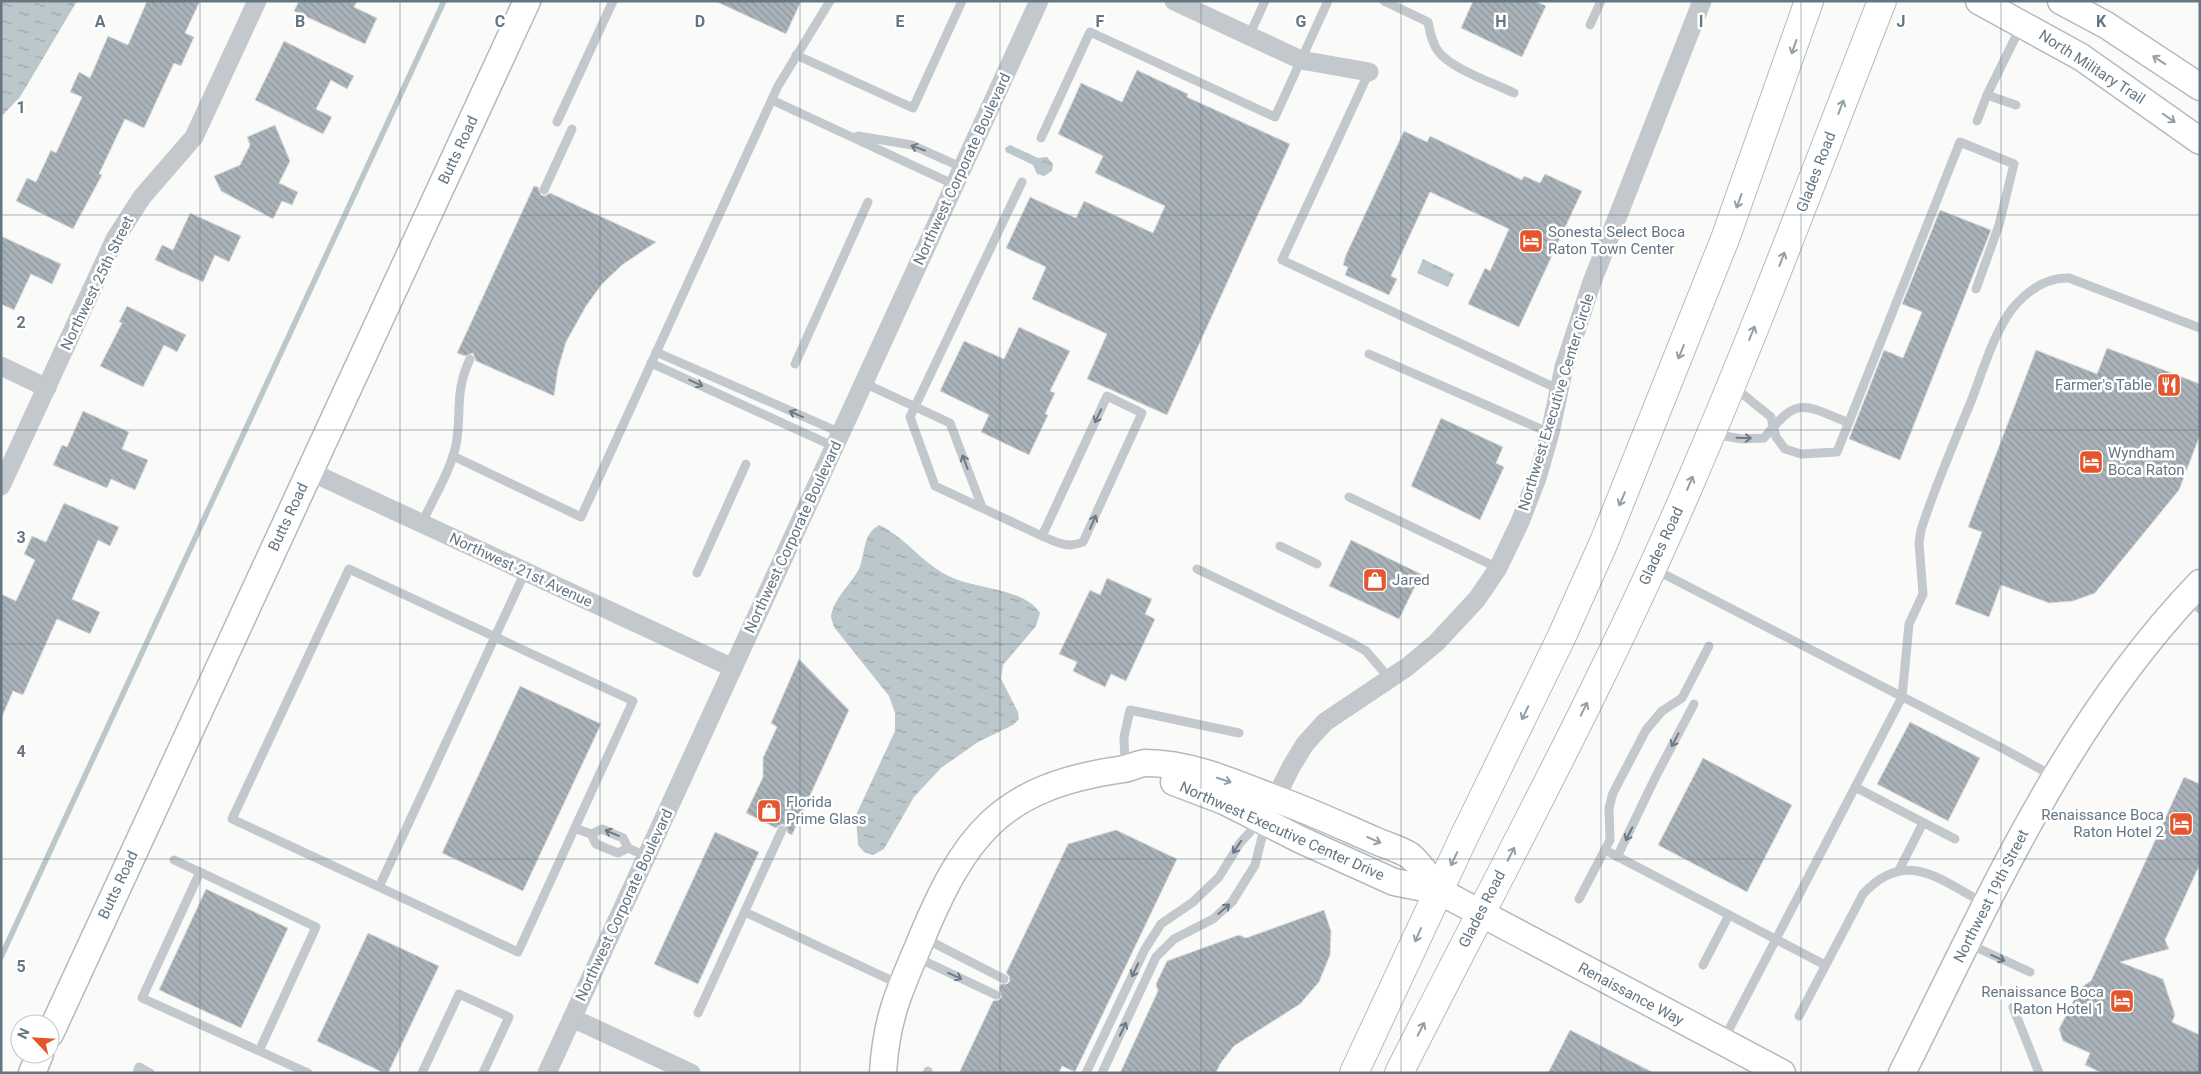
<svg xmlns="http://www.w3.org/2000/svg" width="2201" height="1074" font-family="Roboto,sans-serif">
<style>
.water{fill:url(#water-ripples)}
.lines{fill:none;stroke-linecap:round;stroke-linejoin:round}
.stream{stroke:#bbc7cb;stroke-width:5.5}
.building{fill:url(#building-back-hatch);stroke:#dcdcda}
.secondary-casing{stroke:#b3babf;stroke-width:29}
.primary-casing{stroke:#b5babe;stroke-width:30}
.lane{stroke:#c3c8cc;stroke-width:9}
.street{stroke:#c3c8cc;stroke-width:19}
.secondary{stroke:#fff;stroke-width:26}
.primary{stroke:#fff;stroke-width:28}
.oneway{stroke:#939fa8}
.oneway2{stroke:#6a7a87}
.grid{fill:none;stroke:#657683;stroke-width:1;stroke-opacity:0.55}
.labels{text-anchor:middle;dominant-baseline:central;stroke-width:5;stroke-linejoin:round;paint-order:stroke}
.street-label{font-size:15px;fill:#657683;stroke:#fff}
.poi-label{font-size:15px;fill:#657683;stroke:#fff;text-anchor:start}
.grid-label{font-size:16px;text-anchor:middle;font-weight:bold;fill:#657683;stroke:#fff;stroke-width:5;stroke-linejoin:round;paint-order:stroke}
</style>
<defs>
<pattern id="water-ripples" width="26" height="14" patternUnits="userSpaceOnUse" patternTransform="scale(1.25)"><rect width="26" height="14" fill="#bbc7cb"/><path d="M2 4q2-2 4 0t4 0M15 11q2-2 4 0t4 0" fill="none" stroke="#9ca6aa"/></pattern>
<pattern id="building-back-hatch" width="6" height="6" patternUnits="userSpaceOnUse" patternTransform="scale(1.25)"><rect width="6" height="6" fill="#aab3b9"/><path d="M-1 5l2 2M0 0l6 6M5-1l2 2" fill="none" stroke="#8e969c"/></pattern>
</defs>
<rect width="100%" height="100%" fill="#fafaf8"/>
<g class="water">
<path d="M1,1H77L20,97L1,117Z"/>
<path d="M1010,145L1038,158L1047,157L1053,164L1052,171L1044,176L1037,174L1033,165L1006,152L1005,148Z"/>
<path d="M1423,259L1454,274L1448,287L1417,273Z"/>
<path d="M879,525C907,538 924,566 953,578C977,589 1026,589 1040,613L1036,626L1003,665L1001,679L1018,712L1019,719L1013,725L978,742L941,768L914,797L884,849L873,855L864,852L858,845L856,815L895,731V713L889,696L834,627C833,623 831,619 831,616C834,598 851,584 859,569C866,552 862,535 879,525Z"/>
</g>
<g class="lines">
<path class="stream" d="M1,957L444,1"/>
</g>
<g class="building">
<path d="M147,1H200L185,33L194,37L181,66L174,63L144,128L125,119L99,174L102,175L73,229L16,201L27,178L36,182L51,150L56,153L82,97L70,92L79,72L90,78L108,36L128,45Z"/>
<path d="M299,1H357L354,7L377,18L365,44L294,11Z"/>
<path d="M715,1H801L786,34Z"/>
<path d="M1473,1H1535L1546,6L1522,57L1461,28Z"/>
<path d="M284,41L354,76L347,89L331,80L316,109L332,117L323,134L255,100Z"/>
<path d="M1137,70L1188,94L1187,97L1290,144L1167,415L1087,379L1107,334L1032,299L1046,267L1006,248L1030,197L1076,218L1084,201L1153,233L1165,206L1095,173L1103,156L1058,134L1081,83L1122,102Z"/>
<path d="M275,125L290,161L279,183L298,192L292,205L282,201L273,219L221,191L214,176L240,165L250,145L247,137Z"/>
<path d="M1404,131L1427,142L1430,136L1522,180L1524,176L1540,183L1545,174L1582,191L1519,327L1468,304L1485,268L1490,271L1509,229L1430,192L1391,276L1397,279L1389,295L1345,275L1348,267L1343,265L1346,255Z"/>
<path d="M534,186L538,187L541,195L545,196L550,193L656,242L622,265L602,284L586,306L566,342L558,369L554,396L476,361L473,353L465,356L457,353Z"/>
<path d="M1940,210L1991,230L1900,460L1849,439L1884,350L1903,358L1922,312L1902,304Z"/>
<path d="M190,213L241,236L229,262L215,255L203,282L155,260L162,245L173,250Z"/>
<path d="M1,236L61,264L52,284L31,274L14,310L1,304Z"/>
<path d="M127,306L186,335L177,352L164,345L143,387L100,366L122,323L119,322Z"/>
<path d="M1019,327L1070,351L1050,391L1055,393L1045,414L1048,415L1029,455L981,432L989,415L940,391L964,341L1004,359Z"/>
<path d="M2107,348L2200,384V435L2179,490L2095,593L2073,601L2049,603L2001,585L1989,617L1955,604L1982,532L1968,527L2036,350L2097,374Z"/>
<path d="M83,411L129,432L122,449L148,460L135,490L111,479L107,488L53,465L62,445L67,447Z"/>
<path d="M1441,418L1503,447L1496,463L1504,467L1480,520L1411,486Z"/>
<path d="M64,503L119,527L110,546L98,540L72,599L100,612L90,634L57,619L23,695L13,691L1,719V594L16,601L35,560L24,554L32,536L46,542Z"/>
<path d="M1351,540L1421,574L1399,619L1329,586Z"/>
<path d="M1107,578L1152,599L1145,614L1155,619L1126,681L1111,674L1105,687L1073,671L1077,662L1059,654L1090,590L1100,595Z"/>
<path d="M799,659L849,710L792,835L788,833L785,825L781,824L776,828L746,813L763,777V758L777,727L771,723Z"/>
<path d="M520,686L601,724L523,891L442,853Z"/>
<path d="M1910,722L1980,758L1948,821L1877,784Z"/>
<path d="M1703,758L1792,805L1747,892L1658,845Z"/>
<path d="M2184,777L2200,784V864L2165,940L2169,949L2120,962L2163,979L2175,1015L2172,1022L2200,1035V1073H2102L2085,1065L2090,1053L2063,1041L2059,1029L2080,988L2091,981Z"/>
<path d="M1116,830L1177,859L1075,1072L1062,1066L1059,1073H959L993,1001L999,1000L1002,997L999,989L1001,984H1007L1010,981L1009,976L1006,973L1068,844Z"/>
<path d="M715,832L759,852L698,984L654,964Z"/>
<path d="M206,889L288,928L241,1028L159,990Z"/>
<path d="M1324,910L1331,931L1330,955L1319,982L1300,1004L1234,1046L1220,1064L1216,1073H1120L1158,991L1156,984L1167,961L1239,935L1246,938Z"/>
<path d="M368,933L439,966L388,1073H384L317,1041Z"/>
<path d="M1570,1030L1654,1073H1548Z"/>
</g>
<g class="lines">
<defs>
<g id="secondary">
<path d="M1979,1L2081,57L2200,141"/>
<path d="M2061,1L2106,25L2200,87"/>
<path d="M1174,782L1224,801L1301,840L1394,882L1439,891L1782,1073"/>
<path d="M50,1034L527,1"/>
<path d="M32,1073L40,1054"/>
<path d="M883,1073C886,1021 898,993 918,947C964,835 998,787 1124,769C1131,768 1139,763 1146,763C1193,763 1241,786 1284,802C1314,813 1344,827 1374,840C1385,845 1399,849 1409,855C1420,863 1430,880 1439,891"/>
<path d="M1902,1073C1988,902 2065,723 2200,583"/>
</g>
<g id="primary">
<path d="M1354,1073L1462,841L1561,638L1604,542L1725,239L1809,1"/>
<path d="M1399,1073C1497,879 1601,689 1687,490C1757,329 1818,164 1882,1"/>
</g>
</defs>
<use href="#secondary" class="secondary-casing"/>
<use href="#primary" class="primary-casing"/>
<g class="lane">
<path d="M1384,1L1428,22C1430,32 1432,43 1438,51C1451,69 1494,83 1514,93"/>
<path d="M1590,25L1601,1"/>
<path d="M1249,36L1265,1"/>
<path d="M796,55L913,108L962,1"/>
<path d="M1369,72L1282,260L1558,389"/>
<path d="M1987,95L2016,105"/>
<path d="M772,100L955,185"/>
<path d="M1977,121L1987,95L2021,26"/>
<path d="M557,122L613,1"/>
<path d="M858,136L912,145L963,168"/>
<path d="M1041,138L1090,32L1275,117L1328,1"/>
<path d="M1022,182L910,417L935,486L1042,536C1056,542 1068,549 1083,542L1142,413L1107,396L1042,536"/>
<path d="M544,190L572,129"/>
<path d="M656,352L841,433"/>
<path d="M1369,354L1550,433"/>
<path d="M651,363L835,447"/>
<path d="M795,364L868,202"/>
<path d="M864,383L950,423L982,507"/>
<path d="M1734,387L1771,417L1776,437L1785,449L1801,454L1837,452L1960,142L2014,164L1999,225L1976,289"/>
<path d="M1713,434L1742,439L1764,438C1796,399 1800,402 1844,421"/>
<path d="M453,456L581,517L778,86L830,1"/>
<path d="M1349,497L1498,568"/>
<path d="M422,523C433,499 450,472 456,445C462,412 454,393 470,359"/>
<path d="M1280,546L1317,564"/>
<path d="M1197,569L1350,642L1366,651L1389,678"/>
<path d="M1654,569L2000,747L2053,776"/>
<path d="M697,573L746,464"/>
<path d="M2188,599L2200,609"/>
<path d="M1125,766L1124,737L1130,710L1239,733"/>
<path d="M1855,787L1955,839"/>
<path d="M577,829L591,834L596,844L618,853L628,848"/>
<path d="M591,834L602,829L623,838L628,848L646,856"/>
<path d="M1605,850L1825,965"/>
<path d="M1617,857L1656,776L1694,704"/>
<path d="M174,860L200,872"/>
<path d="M1899,870L1923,823"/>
<path d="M379,887L518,952L633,701L349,569L232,819L379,887L525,572"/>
<path d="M1579,899L1610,840L1609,808L1613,793L1646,730L1662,711L1682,698L1709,646"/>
<path d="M745,912L899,984"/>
<path d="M924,938L1004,979"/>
<path d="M1969,944L2030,972"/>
<path d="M916,957L996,995"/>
<path d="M1703,965L1729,915"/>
<path d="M2013,1007L2039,1073"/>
<path d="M698,1013L782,830"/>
<path d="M1799,1016L1863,894C1906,847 1940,880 1984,903"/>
<path d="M1724,1039L1902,697L1909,624L1923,594L1919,543L1921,530C1935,486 1954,443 1972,399C1983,370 1993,335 2012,309C2027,291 2046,277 2069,278L2200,328"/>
<path d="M259,1051L316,927L200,872L142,998L308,1073"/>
<path d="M137,1073L139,1067L150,1073"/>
<path d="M422,1073L459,994L509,1017L483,1073"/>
<path d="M927,1073L928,1071"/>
<path d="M1086,1073L1145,949L1161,924L1193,902L1219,877L1240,843L1259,822"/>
<path d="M1102,1073L1156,957L1174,939L1213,919L1232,902L1255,865L1265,825"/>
</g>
<g class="street">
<path d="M1174,1L1301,60L1369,72"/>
<path d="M1,366L47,388"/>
<path d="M309,471L733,668"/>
<path d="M1,486L115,239L142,197L194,137L257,1"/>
<path d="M1270,809L1291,767L1305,744L1325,722L1407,667L1436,643L1477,599L1498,568L1520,522L1537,478L1550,433L1564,367L1592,282L1702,1"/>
<path d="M572,1018L691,1073"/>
<path d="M547,1073L1039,1"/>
</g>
<use href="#secondary" class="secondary"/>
<use href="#primary" class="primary"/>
</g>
<defs><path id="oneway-shaft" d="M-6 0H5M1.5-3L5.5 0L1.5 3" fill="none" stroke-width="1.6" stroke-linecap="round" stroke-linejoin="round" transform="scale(1.25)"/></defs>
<g class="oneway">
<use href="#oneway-shaft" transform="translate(1794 47) rotate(109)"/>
<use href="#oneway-shaft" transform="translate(2159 60) rotate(-147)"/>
<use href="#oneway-shaft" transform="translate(1841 107) rotate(-69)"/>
<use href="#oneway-shaft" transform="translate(2169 118) rotate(35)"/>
<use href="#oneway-shaft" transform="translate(1739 201) rotate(110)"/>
<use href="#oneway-shaft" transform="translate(1782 259) rotate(-69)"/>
<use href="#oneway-shaft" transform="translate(1752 333) rotate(-68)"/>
<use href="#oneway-shaft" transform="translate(1681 352) rotate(112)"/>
<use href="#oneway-shaft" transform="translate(1690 483) rotate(-67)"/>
<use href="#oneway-shaft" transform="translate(1622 499) rotate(113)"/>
<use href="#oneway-shaft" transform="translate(1584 709) rotate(-64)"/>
<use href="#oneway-shaft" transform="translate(1525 713) rotate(116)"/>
<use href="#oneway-shaft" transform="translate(1224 780) rotate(18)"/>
<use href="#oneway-shaft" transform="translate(1374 840) rotate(24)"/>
<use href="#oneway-shaft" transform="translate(1511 854) rotate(-63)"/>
<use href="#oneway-shaft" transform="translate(1454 859) rotate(115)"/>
<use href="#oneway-shaft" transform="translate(1418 935) rotate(114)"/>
<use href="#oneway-shaft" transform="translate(1421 1029) rotate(-63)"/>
</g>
<g class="oneway2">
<use href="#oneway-shaft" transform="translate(918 148) rotate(-160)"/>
<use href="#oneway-shaft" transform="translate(696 383) rotate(25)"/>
<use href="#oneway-shaft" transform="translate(796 414) rotate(-156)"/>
<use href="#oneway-shaft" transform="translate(1098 416) rotate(115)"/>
<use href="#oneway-shaft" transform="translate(1744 438) rotate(2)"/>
<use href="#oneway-shaft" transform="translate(965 462) rotate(-111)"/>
<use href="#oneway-shaft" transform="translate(1093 522) rotate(-66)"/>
<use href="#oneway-shaft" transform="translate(1675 740) rotate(118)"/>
<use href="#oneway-shaft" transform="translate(612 833) rotate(-157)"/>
<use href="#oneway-shaft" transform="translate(1629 834) rotate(117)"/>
<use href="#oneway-shaft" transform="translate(1237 847) rotate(124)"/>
<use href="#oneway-shaft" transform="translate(1224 909) rotate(-41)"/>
<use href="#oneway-shaft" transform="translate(1998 958) rotate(24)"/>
<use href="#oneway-shaft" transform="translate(1135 970) rotate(116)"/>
<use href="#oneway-shaft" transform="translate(955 976) rotate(25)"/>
<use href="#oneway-shaft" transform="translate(1123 1029) rotate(-65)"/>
</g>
<path class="grid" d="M200,1V1073M400,1V1073M600,1V1073M800,1V1073M1000,1V1073M1201,1V1073M1401,1V1073M1601,1V1073M1801,1V1073M2001,1V1073M1,215H2200M1,430H2200M1,644H2200M1,859H2200"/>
<defs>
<symbol id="hotel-square" viewBox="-11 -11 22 22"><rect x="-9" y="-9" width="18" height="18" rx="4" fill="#e4572e" stroke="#fff"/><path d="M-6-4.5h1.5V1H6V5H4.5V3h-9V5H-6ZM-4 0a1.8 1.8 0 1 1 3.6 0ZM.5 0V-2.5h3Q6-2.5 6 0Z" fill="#fff"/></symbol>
<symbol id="restaurant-square" viewBox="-11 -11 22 22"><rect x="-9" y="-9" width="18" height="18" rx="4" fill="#e4572e" stroke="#fff"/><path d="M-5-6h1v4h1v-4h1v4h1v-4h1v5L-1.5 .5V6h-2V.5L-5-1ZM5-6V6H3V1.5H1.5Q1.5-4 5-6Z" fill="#fff"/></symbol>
<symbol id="shop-square" viewBox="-11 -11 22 22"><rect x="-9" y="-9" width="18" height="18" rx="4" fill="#e4572e" stroke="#fff"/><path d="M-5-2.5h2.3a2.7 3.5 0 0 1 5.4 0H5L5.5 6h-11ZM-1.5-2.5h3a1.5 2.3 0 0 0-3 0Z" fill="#fff"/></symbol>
</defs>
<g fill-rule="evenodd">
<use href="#hotel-square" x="1517" y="227" width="28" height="28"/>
<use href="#restaurant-square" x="2155" y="371" width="28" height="28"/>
<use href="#hotel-square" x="2077" y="448" width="28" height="28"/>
<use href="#shop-square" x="1361" y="566" width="28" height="28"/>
<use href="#shop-square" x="755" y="797" width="28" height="28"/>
<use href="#hotel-square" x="2167" y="810" width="28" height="28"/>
<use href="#hotel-square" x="2108" y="987" width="28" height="28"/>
</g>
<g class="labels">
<g class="street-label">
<text transform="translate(2092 67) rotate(33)">North Military Trail</text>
<text transform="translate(458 150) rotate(-65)">Butts Road</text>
<text transform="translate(962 169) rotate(-65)">Northwest Corporate Boulevard</text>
<text transform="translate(1816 172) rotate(-69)">Glades Road</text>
<text transform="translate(97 283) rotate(-64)">Northwest 25th Street</text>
<text transform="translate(1556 402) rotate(-73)">Northwest Executive Center Circle</text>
<text transform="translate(288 517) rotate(-65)">Butts Road</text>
<text transform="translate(793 537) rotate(-65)">Northwest Corporate Boulevard</text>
<text transform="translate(1661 546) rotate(-65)">Glades Road</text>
<text transform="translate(521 570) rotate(25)">Northwest 21st Avenue</text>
<text transform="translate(1282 831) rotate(24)">Northwest Executive Center Drive</text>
<text transform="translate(118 885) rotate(-65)">Butts Road</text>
<text transform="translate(1991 896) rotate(-63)">Northwest 19th Street</text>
<text transform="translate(624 905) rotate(-65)">Northwest Corporate Boulevard</text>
<text transform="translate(1482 909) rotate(-63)">Glades Road</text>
<text transform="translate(1631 994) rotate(28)">Renaissance Way</text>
</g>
<g class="poi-label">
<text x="1548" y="232">Sonesta Select Boca<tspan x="1548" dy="17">Raton Town Center</tspan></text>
<text x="2152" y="385" text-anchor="end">Farmer's Table</text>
<text x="2108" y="453">Wyndham<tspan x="2108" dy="17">Boca Raton</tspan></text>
<text x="1392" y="580">Jared</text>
<text x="786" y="802">Florida<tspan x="786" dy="17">Prime Glass</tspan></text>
<text x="2164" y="815" text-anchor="end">Renaissance Boca<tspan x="2164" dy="17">Raton Hotel 2</tspan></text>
<text x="2104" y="992" text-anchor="end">Renaissance Boca<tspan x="2104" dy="17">Raton Hotel 1</tspan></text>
</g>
</g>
<g class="grid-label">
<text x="100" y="27">A</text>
<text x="300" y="27">B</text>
<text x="500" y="27">C</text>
<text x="700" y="27">D</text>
<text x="900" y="27">E</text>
<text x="1100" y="27">F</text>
<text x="1301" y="27">G</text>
<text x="1501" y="27">H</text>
<text x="1701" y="27">I</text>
<text x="1901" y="27">J</text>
<text x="2101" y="27">K</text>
<text x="21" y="113">1</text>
<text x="21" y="328">2</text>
<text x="21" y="543">3</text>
<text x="21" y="757">4</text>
<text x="21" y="972">5</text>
</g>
<rect width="2201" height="1074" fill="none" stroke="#657683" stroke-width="5"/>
<g transform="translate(35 1039) rotate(295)"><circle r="24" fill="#ffffff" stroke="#c1c8cd"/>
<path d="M0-4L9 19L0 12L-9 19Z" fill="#e4572e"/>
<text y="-8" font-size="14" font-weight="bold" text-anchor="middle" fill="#657683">N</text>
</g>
</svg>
